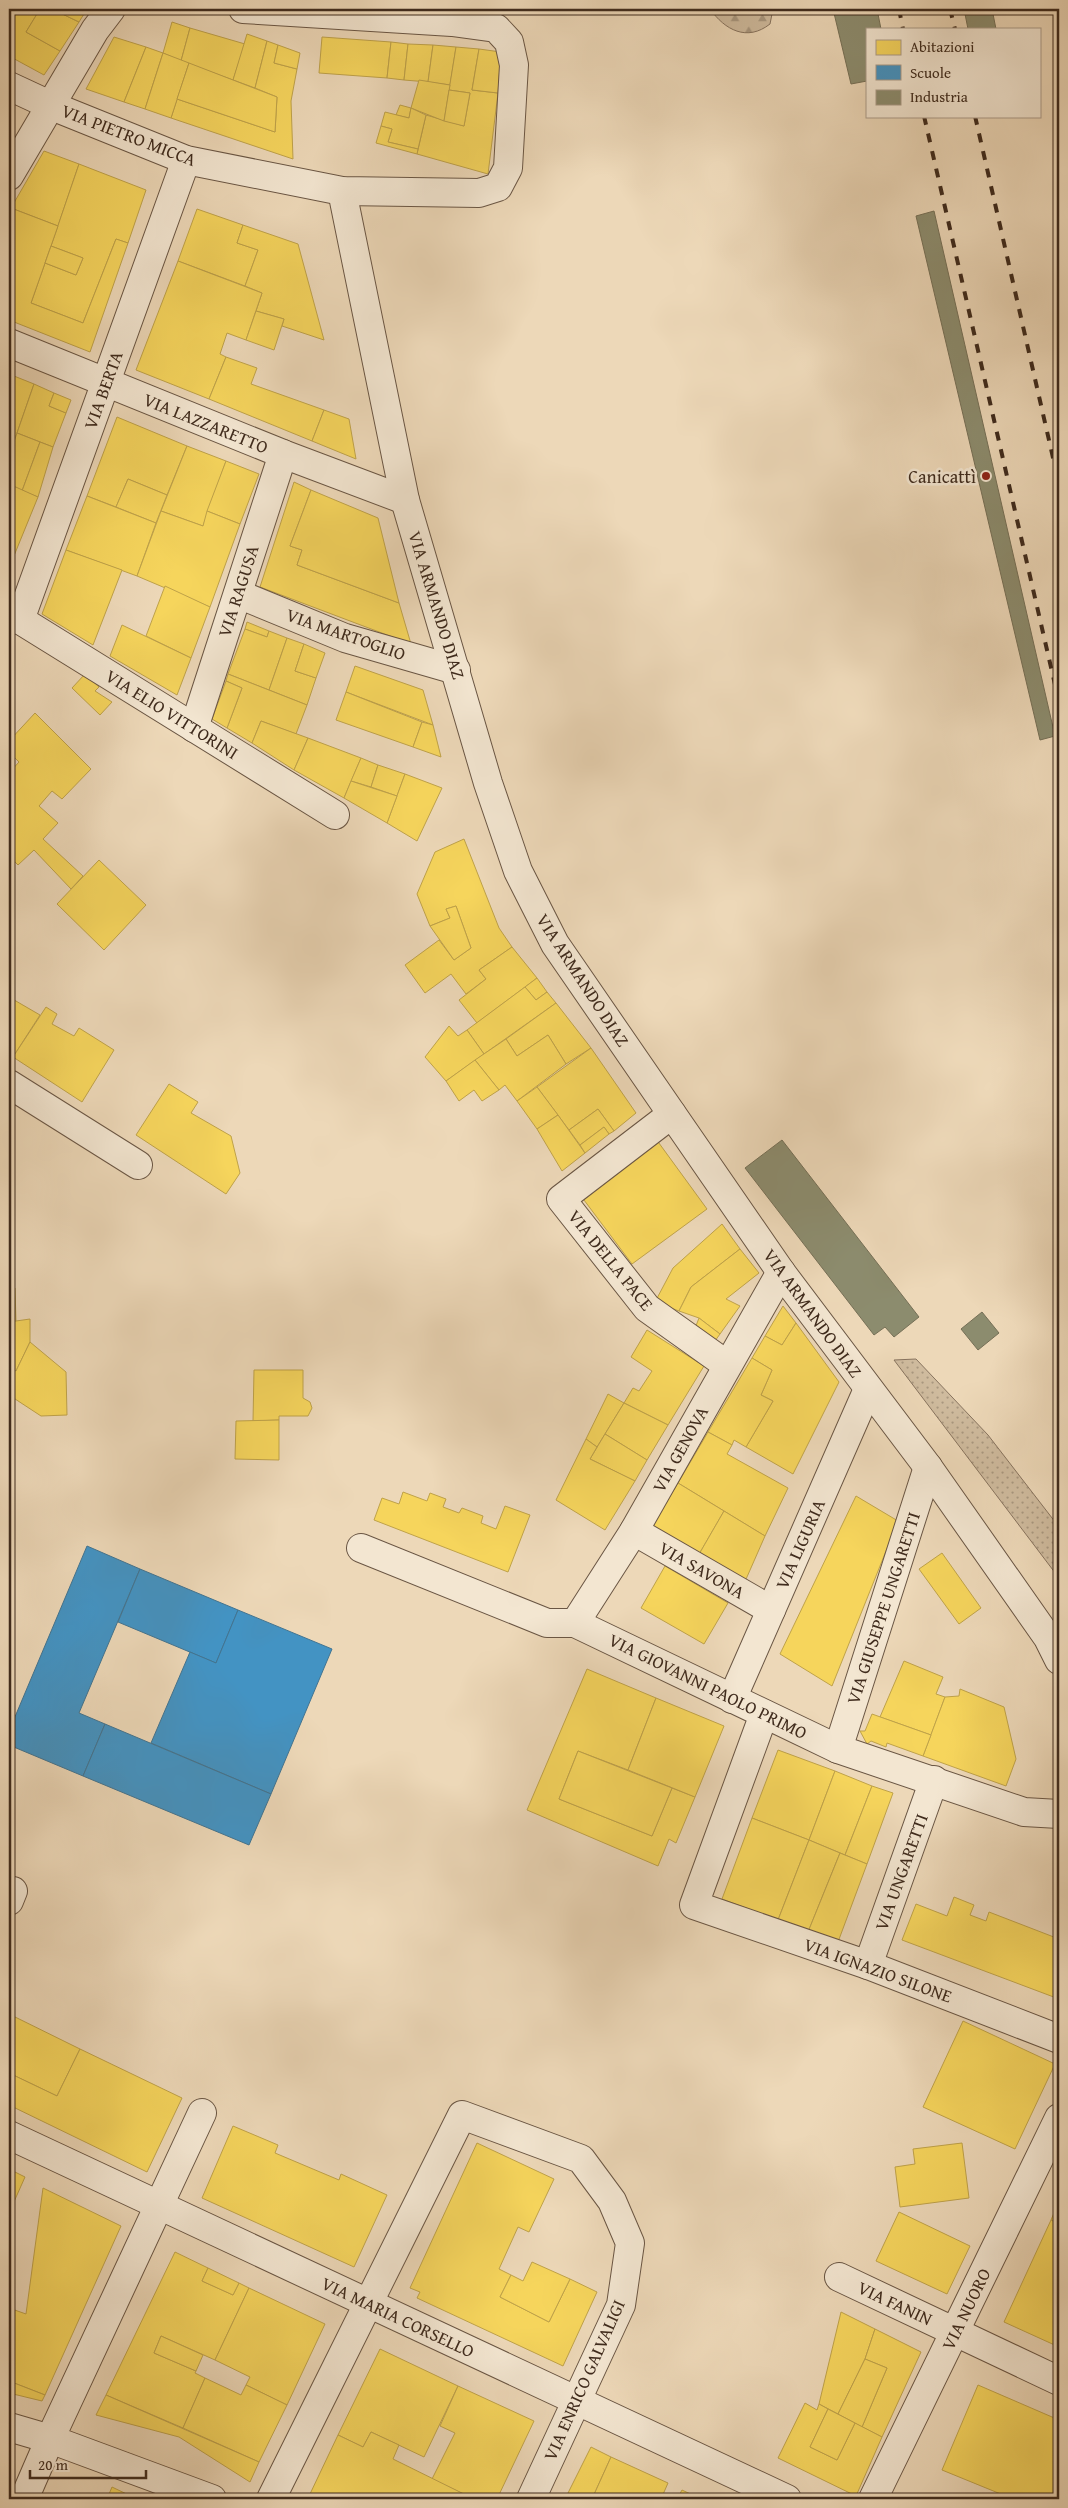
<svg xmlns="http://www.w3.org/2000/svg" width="1068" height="2508" font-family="'Gentium Book Plus',serif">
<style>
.grass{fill:url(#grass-dots);stroke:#87735e}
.forest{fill:url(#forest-firs);stroke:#87735e}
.homes{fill:#f6d55c;stroke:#bfa249}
.schools{fill:#4393c3;stroke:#427491}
.industry{fill:#8c8c6e;stroke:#756f56}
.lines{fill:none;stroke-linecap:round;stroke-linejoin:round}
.street-casing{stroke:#6a5644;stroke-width:30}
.street{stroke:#f3e6d1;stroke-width:28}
.rail{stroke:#3f2b1d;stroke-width:4;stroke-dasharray:9 9;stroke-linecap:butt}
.poi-dot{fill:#8f2418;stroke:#f3e6d1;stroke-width:2}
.labels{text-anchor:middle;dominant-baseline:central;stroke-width:5;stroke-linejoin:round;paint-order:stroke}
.street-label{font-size:18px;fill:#3f2b1d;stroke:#f3e6d1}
.poi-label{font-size:18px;fill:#3f2b1d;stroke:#f3e6d1;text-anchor:end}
</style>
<defs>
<pattern id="grass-dots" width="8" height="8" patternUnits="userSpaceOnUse" patternTransform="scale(1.25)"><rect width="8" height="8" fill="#cfbb9e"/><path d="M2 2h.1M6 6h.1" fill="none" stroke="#a99880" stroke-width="1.8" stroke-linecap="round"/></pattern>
<pattern id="forest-firs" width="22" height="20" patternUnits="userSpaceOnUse" patternTransform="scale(1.25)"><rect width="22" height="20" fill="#cfbb9e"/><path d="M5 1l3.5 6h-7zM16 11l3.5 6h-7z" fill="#a99880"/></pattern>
</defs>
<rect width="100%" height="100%" fill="#edd8b8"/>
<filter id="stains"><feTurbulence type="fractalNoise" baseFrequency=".004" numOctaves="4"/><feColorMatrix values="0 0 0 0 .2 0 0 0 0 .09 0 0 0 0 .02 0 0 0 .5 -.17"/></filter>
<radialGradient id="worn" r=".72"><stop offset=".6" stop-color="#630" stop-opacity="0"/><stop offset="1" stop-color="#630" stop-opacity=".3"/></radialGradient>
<path class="grass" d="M916,1359L988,1435L1059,1527V1578L894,1360Z"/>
<path class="forest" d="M710,9H773L770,24C747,42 725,30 710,9Z"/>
<g class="homes">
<path d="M9,9H40L26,32L60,51L44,75L9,56Z"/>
<path d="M40,9H52L79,22L60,51L26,32Z"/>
<path d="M52,9H87L79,22Z"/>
<path d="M172,22L190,28L181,61L163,53Z"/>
<path d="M190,28L245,44L233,80L181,61Z"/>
<path d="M247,34L267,41L255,88L233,80Z"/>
<path d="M114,37L146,47L124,102L86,89Z"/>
<path d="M322,37L391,42L387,78L319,73Z"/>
<path d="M267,41L278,45L274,63L297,69L291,101L293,159L171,118L177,99L275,132L277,97L255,88Z"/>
<path d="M391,42L408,44L404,80L387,78Z"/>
<path d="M408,44L433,45L428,82L404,80Z"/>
<path d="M278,45L300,53L297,69L274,63Z"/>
<path d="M433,45L456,47L450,85L428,82Z"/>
<path d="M146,47L163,53L145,109L124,102Z"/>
<path d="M456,47L479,49L472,90L498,93L488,174L417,154L426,115L464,126L470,93L449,90Z"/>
<path d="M479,49L501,52L498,93L472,90Z"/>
<path d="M163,53L189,63L171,118L145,109Z"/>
<path d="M189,63L277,97L275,132L177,99Z"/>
<path d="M419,80L450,85L444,121L411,108Z"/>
<path d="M449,90L470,93L464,126L444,121Z"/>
<path d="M400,105L411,108L409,118L396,115Z"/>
<path d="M411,108L426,115L418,149L388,142L392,129L381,126L385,112L409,118Z"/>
<path d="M381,126L392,129L388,142L418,149L417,154L376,143Z"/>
<path d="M44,151L79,164L58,226L11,208Z"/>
<path d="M79,164L146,190L128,243L116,239L83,323L31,303L45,263L76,275L83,258L51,246Z"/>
<path d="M11,208L58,226L31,303L83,323L116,239L128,243L90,352L9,320Z"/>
<path d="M197,209L243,225L237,243L258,250L245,286L178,261Z"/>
<path d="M243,225L298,244L324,340L282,326L284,319L256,311L262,293L245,286L258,250L237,243Z"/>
<path d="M51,246L83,258L76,275L45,263Z"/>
<path d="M178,261L262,293L246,340L227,333L220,354L226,357L209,399L136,370Z"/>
<path d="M256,311L284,319L274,350L246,340Z"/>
<path d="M226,357L257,368L251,384L324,410L312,441L209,399Z"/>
<path d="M9,374L34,384L9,456Z"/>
<path d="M34,384L54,393L49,406L66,413L53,447L17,433Z"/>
<path d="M54,393L71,400L66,413L49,406Z"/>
<path d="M324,410L349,419L356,459L312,441Z"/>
<path d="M117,417L187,446L167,495L128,479L116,507L87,496Z"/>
<path d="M17,433L40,442L22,491L9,484V456Z"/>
<path d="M40,442L53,447L38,497L22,491Z"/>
<path d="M187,446L226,461L203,526L161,511Z"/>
<path d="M226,461L259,474L240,524L207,511Z"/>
<path d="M128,479L167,495L156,523L116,507Z"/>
<path d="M294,482L311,490L290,546L302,550L297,565L399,603L411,644L260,587Z"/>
<path d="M9,484L38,497L9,568Z"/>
<path d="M311,490L378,518L399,603L297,565L302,550L290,546Z"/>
<path d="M87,496L156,523L137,576L66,550Z"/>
<path d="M161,511L203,526L207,511L240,524L210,607L137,576Z"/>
<path d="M66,550L122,570L93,645L42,614Z"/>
<path d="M165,586L210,607L191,658L146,636Z"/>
<path d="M247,622L269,631L267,637L245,629Z"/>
<path d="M122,625L191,658L177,695L110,656Z"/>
<path d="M245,629L267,637L269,631L287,638L269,690L228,674Z"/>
<path d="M287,638L304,644L295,671L316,678L307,705L269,690Z"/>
<path d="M304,644L325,653L316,678L295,671Z"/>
<path d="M355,666L423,690L433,725L346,692Z"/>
<path d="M85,674L99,687L95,691L112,702L100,715L72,688Z"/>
<path d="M228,674L307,705L296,734L261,721L252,743L227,728L242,688L226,681Z"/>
<path d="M226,681L242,688L227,728L212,719Z"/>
<path d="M346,692L422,722L413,747L336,720Z"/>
<path d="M35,713L91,769L62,799L52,791L39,806L58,823L43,839L83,876L71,889L34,850L18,865L9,856V773L19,762L9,752V741Z"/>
<path d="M261,721L308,738L294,770L252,743Z"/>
<path d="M422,722L433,725L441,757L413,747Z"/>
<path d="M308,738L361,758L344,798L294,770Z"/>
<path d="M361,758L378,765L371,787L351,781Z"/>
<path d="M378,765L405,774L397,796L371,787Z"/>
<path d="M405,774L442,788L417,841L387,823Z"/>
<path d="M351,781L397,796L387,823L344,798Z"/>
<path d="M464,839L499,928L512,947L479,970L486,979L466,994L451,974L425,993L405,965L439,940L454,960L471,948L456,906L446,909L450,918L430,926L417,894L435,852Z"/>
<path d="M99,860L146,905L104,950L57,904Z"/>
<path d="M456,906L471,948L454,960L430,926L450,918L446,909Z"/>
<path d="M512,947L537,978L477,1023L459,1000L486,979L479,970Z"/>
<path d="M537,978L547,992L536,1000L525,987Z"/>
<path d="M525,987L536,1000L547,992L556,1003L484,1054L467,1030Z"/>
<path d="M9,997L40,1015L13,1057L9,1055Z"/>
<path d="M556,1003L591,1048L566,1064L548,1035L517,1056L506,1039Z"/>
<path d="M46,1007L57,1014L52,1024L74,1036L79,1028L114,1050L82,1102L13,1057Z"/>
<path d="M449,1026L458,1036L467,1030L484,1054L446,1081L425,1057Z"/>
<path d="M548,1035L566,1064L517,1101L505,1085L499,1090L475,1060L506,1039L517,1056Z"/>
<path d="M591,1048L636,1113L614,1131L598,1109L569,1130L537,1087Z"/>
<path d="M475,1060L499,1090L482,1101L474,1090L459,1101L446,1081Z"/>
<path d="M169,1084L198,1102L191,1113L231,1136L240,1173L226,1194L136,1135Z"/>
<path d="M537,1087L558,1115L537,1129L517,1101Z"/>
<path d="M598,1109L614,1131L609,1134L604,1127L580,1145L569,1130Z"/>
<path d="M558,1115L585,1153L562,1171L537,1129Z"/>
<path d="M604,1127L609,1134L585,1153L580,1145Z"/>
<path d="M656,1139L707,1209L632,1264L581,1196Z"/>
<path d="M722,1224L740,1249L691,1287L679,1311L655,1302L673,1268Z"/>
<path d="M740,1249L759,1273L726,1299L740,1306L720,1334L699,1318L679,1311L691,1287Z"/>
<path d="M9,1288H15L16,1322H9Z"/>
<path d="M783,1306L796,1323L782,1345L765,1336Z"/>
<path d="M699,1318L720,1334L712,1345L694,1331Z"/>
<path d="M30,1319V1342L16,1371L9,1367V1322Z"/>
<path d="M796,1323L839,1382L793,1474L746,1447L773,1401L761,1395L772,1370L752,1358L765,1336L782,1345Z"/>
<path d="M647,1330L704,1366L668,1425L624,1403L633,1388L639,1391L652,1371L631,1357Z"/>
<path d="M30,1342L66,1372L67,1415L41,1416L9,1395V1367L16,1371Z"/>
<path d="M752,1358L772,1370L761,1395L773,1401L746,1447L734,1440L732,1445L708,1432Z"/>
<path d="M254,1370H303V1398L310,1402L312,1408L308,1416H279V1420L253,1421Z"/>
<path d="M608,1394L624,1403L597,1447L586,1439Z"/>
<path d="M624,1403L668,1425L647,1460L605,1434Z"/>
<path d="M279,1420V1460L235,1459L236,1421Z"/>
<path d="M708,1432L732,1445L727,1454L788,1488L765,1536L678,1483Z"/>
<path d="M605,1434L647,1460L635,1481L590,1459Z"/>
<path d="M586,1439L597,1447L590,1459L635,1481L605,1530L556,1500Z"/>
<path d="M678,1483L724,1511L698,1556L652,1526Z"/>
<path d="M403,1492L427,1501L430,1493L446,1499L443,1507L459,1513L462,1508L483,1516L481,1523L496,1529L505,1506L530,1515L508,1572L374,1520L382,1498L399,1504Z"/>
<path d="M856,1496L898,1521L832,1686L780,1654Z"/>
<path d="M724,1511L765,1536L743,1586L698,1556Z"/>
<path d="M942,1553L981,1608L959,1624L919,1569Z"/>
<path d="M665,1566L728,1603L704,1644L641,1608Z"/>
<path d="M904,1661L943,1677L936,1694L945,1697L931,1735L880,1717Z"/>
<path d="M587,1669L656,1698L628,1770L578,1751L559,1799L652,1836L672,1788L695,1797L676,1843L669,1839L658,1866L527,1810Z"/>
<path d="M960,1689L1004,1707L1016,1759L1006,1786L923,1756L945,1697L959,1696Z"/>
<path d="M656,1698L724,1726L695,1797L628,1770Z"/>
<path d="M872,1714L931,1735L923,1756L887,1743L886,1747L871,1741L867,1744L860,1731H865Z"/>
<path d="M778,1750L835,1771L809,1840L752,1818Z"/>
<path d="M578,1751L672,1788L652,1836L559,1799Z"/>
<path d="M835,1771L872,1786L845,1855L809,1840Z"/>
<path d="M872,1786L893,1793L867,1864L845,1855Z"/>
<path d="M752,1818L809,1840L778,1920L722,1899Z"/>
<path d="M809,1840L840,1853L808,1932L778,1920Z"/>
<path d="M840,1853L867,1864L838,1942L808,1932Z"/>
<path d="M954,1897L974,1905L970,1915L986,1921L989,1912L1059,1939V1999L902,1940L916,1904L947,1916Z"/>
<path d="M9,2014L80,2049L57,2096L9,2073Z"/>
<path d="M963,2021L1055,2064L1015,2149L923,2107Z"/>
<path d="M80,2049L182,2098L147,2172L9,2105V2073L57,2096Z"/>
<path d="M233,2126L278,2145L275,2153L339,2180L341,2174L387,2195L354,2267L202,2198Z"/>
<path d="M477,2143L554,2179L529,2232L518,2227L499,2269L511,2275L500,2297L549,2322L570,2279L597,2292L563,2366L417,2298L420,2292L410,2288Z"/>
<path d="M962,2143L969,2198L900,2207L895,2167L915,2164L913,2149Z"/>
<path d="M9,2169L25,2177L9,2213Z"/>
<path d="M43,2188L121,2226L45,2395L9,2381V2308L26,2314Z"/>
<path d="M1059,2201V2224L1051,2220Z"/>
<path d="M899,2212L970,2246L947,2294L876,2261Z"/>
<path d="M1051,2220L1059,2224V2347L1004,2322Z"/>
<path d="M175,2252L208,2268L202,2281L233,2295L239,2283L249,2288L215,2360L161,2336L154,2353L196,2371L195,2373L205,2378L183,2428L106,2395Z"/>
<path d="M532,2262L570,2279L549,2322L500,2297L511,2275L523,2281Z"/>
<path d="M208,2268L239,2283L233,2295L202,2281Z"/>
<path d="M249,2288L325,2324L287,2405L246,2385L250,2377L215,2360Z"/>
<path d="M841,2312L875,2329L865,2359L838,2414L819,2404Z"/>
<path d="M875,2329L921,2352L882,2437L862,2427L887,2368L865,2359Z"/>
<path d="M161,2336L203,2355L196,2371L154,2353Z"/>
<path d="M380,2349L458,2386L424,2457L371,2432L363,2447L338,2435Z"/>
<path d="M865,2359L887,2368L862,2427L838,2414Z"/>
<path d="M205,2378L241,2395L246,2385L287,2405L259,2462L183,2428Z"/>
<path d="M9,2381L45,2395L42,2401L9,2393Z"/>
<path d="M978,2385L1059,2420V2499H1013L942,2470Z"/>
<path d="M458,2386L534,2421L497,2499H474L432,2479L455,2433L440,2426Z"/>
<path d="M106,2395L259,2462L250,2482L179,2437L96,2415Z"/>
<path d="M805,2403L817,2410L819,2404L828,2409L810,2447L837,2460L855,2423L882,2437L856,2496L778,2458Z"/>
<path d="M828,2409L855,2423L837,2460L810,2447Z"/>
<path d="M371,2432L399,2445L393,2459L474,2499H321L310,2494L338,2435L363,2447Z"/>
<path d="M591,2447L611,2457L592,2499H565Z"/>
<path d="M611,2457L668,2483L661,2499H592Z"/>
<path d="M112,2487L137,2499H107Z"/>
<path d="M682,2490L701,2499H677Z"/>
</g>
<g class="schools">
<path d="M87,1546L140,1569L79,1713L105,1724L83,1776L9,1745V1731Z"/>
<path d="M140,1569L238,1610L216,1663L118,1622Z"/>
<path d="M238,1610L332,1649L271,1794L151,1743L190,1652L216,1663Z"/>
<path d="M105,1724L271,1794L249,1845L83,1776Z"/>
</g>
<g class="industry">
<path d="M833,9H877L881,29H867V81L851,84Z"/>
<path d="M964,9H992L996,29H968Z"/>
<path d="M934,211L1055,736L1040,740L916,216Z"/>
<path d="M782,1140L919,1317L894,1337L885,1327L874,1335L745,1168Z"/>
<path d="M982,1312L999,1333L978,1350L961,1329Z"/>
</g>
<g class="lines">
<defs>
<g id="street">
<path d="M9,86L52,106L186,160L342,191L479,193L498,187L508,168L514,65L509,42L496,28L452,22L243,9"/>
<path d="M9,176L95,30L111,9"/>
<path d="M342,191L405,500L488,783L518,871L555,944L672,1114L781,1272L928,1467L1048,1638L1059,1660"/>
<path d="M9,343L283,454L405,500"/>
<path d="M238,594L345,638L456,670"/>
<path d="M9,613L335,815"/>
<path d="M20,620L186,160"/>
<path d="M194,728L283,454"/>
<path d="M9,1084L138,1165"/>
<path d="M672,1114L561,1199L647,1308L727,1365"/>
<path d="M634,1531L771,1610"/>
<path d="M361,1548L547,1623H575L838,1749L1024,1812L1059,1814"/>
<path d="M575,1623L634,1531L781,1272"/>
<path d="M732,1699L868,1389"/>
<path d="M764,1714L694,1905L868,1965L1059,2039"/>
<path d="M838,1749L928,1467"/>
<path d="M9,1901L13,1891"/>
<path d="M868,1965L934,1780"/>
<path d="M9,2135L787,2499"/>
<path d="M839,2277L1059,2381"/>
<path d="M9,2427L50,2439L212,2499"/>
<path d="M24,2499L50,2439L202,2113"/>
<path d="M271,2499L462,2115L581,2159L612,2201L630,2243L621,2305L531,2499"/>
<path d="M873,2499L1059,2118"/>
</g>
</defs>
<use href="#street" class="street-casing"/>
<use href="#street" class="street"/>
<g class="rail">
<path d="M899,9L903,29"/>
<path d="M950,9L955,29"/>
<path d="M924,116L1059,702"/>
<path d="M975,116L1059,484"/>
</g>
</g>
<circle class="poi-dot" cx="986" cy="476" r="5"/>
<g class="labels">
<g class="street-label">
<text transform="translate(129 135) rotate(21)">VIA PIETRO MICCA</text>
<text transform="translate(103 390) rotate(-70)">VIA BERTA</text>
<text transform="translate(206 423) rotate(22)">VIA LAZZARETTO</text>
<text transform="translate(238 591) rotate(-72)">VIA RAGUSA</text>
<text transform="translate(437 605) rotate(73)">VIA ARMANDO DIAZ</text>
<text transform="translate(346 634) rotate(19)">VIA MARTOGLIO</text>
<text transform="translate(172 714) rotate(32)">VIA ELIO VITTORINI</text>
<text transform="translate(583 980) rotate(57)">VIA ARMANDO DIAZ</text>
<text transform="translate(611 1260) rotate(51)">VIA DELLA PACE</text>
<text transform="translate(813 1313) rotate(54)">VIA ARMANDO DIAZ</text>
<text transform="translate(680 1449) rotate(-61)">VIA GENOVA</text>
<text transform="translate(800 1544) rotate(-66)">VIA LIGURIA</text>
<text transform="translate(702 1570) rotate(30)">VIA SAVONA</text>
<text transform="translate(883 1608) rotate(-72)">VIA GIUSEPPE UNGARETTI</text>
<text transform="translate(708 1686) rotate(26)">VIA GIOVANNI PAOLO PRIMO</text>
<text transform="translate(901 1872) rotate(-70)">VIA UNGARETTI</text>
<text transform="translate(878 1970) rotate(20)">VIA IGNAZIO SILONE</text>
<text transform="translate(895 2303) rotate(25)">VIA FANIN</text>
<text transform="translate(966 2309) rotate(-64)">VIA NUORO</text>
<text transform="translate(398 2317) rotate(25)">VIA MARIA CORSELLO</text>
<text transform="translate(584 2380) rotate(-66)">VIA ENRICO GALVALIGI</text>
</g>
<g class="poi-label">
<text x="976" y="476">Canicattì</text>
</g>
</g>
<rect width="1068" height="2508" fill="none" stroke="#edd8b8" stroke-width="30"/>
<rect x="10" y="10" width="1048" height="2488" fill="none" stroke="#3f2b1d" stroke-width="2.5"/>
<rect x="15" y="15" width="1038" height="2478" fill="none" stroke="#3f2b1d"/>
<rect x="866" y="28" width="175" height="90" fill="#f3e6d1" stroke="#ab9b89"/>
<rect x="876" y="40" width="25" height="15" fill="#f6d55c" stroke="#ab9b89"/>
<text x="910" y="52" font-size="15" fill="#3f2b1d">Abitazioni</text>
<rect x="876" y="65" width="25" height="15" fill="#4393c3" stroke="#ab9b89"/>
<text x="910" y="78" font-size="15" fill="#3f2b1d">Scuole</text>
<rect x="876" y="90" width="25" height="15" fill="#8c8c6e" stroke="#ab9b89"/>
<text x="910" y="102" font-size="15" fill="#3f2b1d">Industria</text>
<path d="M30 2470v8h116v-8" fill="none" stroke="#3f2b1d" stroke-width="2.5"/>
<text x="38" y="2470" font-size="15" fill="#3f2b1d" stroke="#f3e6d1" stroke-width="4" paint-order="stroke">20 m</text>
<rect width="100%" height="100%" filter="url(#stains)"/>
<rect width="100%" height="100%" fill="url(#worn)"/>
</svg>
